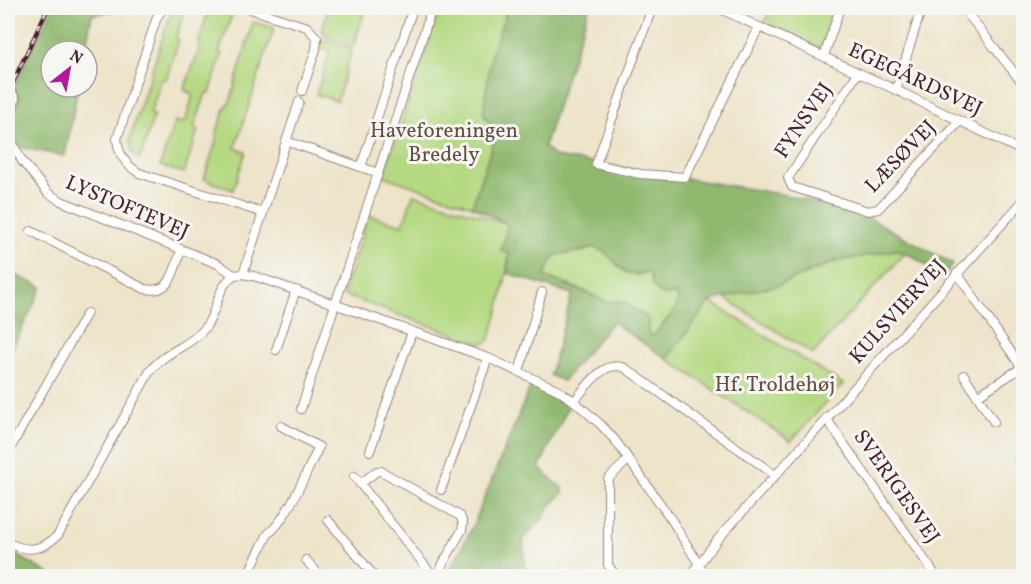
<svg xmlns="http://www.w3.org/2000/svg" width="1031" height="584" font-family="Vollkorn,serif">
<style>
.green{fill:#b5d982;stroke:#807c56;stroke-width:1.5}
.forest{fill:#90b970;stroke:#6d6c4e;stroke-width:1.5;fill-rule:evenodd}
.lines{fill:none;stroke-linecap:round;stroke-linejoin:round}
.minor-casing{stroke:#9c827a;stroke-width:10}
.minor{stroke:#fff;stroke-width:8}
.rail-casing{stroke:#4a1f2b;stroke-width:4.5}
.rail{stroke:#f6f6f2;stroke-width:2;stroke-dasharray:7;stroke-linecap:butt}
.labels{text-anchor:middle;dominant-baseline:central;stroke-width:6;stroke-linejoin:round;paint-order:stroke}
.street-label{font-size:21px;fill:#4a1f2b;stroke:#f6f6f2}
.park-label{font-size:21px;fill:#654e41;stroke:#f6f6f2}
</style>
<rect width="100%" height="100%" fill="#f6f6f2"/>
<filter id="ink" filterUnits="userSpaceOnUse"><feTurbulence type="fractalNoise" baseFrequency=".0167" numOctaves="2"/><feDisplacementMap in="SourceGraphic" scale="12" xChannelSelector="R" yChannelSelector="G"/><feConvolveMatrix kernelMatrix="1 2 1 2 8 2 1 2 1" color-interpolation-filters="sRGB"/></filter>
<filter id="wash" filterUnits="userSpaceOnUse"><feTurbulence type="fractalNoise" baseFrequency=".008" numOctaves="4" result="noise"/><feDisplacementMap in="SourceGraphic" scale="24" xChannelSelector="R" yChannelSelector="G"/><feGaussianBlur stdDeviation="1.35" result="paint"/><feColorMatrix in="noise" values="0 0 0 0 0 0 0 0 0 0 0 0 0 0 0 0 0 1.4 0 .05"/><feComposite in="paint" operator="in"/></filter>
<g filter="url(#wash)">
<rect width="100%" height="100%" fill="#ede4c9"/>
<g class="green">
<path d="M175,8H185L176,38L179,40L166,79H162L150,114L154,116L140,159C131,155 129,144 131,135L168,21Z"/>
<path d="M209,8L232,15L219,53L222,54L210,93H206L194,128L198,130L184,173L160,166L175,121L185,123L193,95L184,90L200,47L198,44Z"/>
<path d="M329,8H366L353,46L326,37L322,28Z"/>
<path d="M440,8H508L491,55L496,134L472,206L383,176Z"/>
<path d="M771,8H835L821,49L764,23Z"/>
<path d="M253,22L274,28L235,148L246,152L233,190L204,179L217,138L216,135L226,106L230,102Z"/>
<path d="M321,39L352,49L337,101L316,94L330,52L320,48Z"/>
<path d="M413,194L508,224L501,250L509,253C506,284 499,312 489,341L482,344L343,295L368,215L403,225Z"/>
<path d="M593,247C602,249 613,254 616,264L637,275L647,272L650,274C654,287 658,300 674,293L678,298L676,309L653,336L647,334L648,322L582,290L544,276L554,256L562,253L583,252Z"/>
<path d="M896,250L905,253L813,354L723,297L807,274L834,262Z"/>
<path d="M709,301L843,384L791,441L667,359Z"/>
</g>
<g class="forest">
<path d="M52,8H126L92,15L85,51H51V87H78L65,156L8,145V128L19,97L13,88Z"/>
<path d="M508,8H589L544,147L555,157L780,194L860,213L953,264L943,276L912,256L896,250L834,262L779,285L710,301L667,359L612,322L563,381L550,375L572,294L507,273L509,254L501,251L508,224L472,206L496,134L483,113L491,55ZM593,247C618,253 616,282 647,272L650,274C651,288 660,299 674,293L678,298L676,309L653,336L648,334V318L621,301L608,302L544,276L554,256C567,251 580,254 593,247Z"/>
<path d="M8,272L42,287L8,357Z"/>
<path d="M531,385L568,407L539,468L551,479L563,488V493L549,507L542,519L523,539L525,567L520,576H447L472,528Z"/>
<path d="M8,550L53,576H8Z"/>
</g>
</g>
<g filter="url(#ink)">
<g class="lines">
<defs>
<g id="minor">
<path d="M164,8L157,17L117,139C119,156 125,164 139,173L263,213"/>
<path d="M247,8L307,27L317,38L316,49L302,91"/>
<path d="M652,8L596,164L640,174L685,177L759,27"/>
<path d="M718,8L896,90L1024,152"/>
<path d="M963,8L1024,85"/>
<path d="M824,56L840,8"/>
<path d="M858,73L788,178L792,187L868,211L878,209L960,121"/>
<path d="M8,90L12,93L15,98L9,123L10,138L22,161L48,193L61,201L218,264L234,275L243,274L257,277L488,358L556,389L574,401L600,424L615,440L671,519L706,576"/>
<path d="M896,90L921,10"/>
<path d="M286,141L378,173"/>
<path d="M361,167L413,8"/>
<path d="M31,231L145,289C172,294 173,272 181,251"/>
<path d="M957,273L1024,371"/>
<path d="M243,274L299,102"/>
<path d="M276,350L296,290"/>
<path d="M519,372L542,292"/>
<path d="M964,375L994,422"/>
<path d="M977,396L1021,368"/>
<path d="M574,401C587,387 603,359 625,368L775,475"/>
<path d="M301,409L432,8"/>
<path d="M826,418L936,576"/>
<path d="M370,451L412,332"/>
<path d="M8,452L87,313"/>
<path d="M1019,459L1024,465"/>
<path d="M354,476L433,576"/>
<path d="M360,484L377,471H381L460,516L463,523L462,530L436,576"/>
<path d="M441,490L488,358"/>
<path d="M328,520L374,576"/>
<path d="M8,543C28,552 42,551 58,535L150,371C165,351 191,346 205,328C218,311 216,288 234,275"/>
<path d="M306,560L320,576"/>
<path d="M247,576L268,534C288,519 307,470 319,447L281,426"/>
<path d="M616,576L608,565V479L629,459"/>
<path d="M690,576L718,539L1024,200"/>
</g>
</defs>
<use href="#minor" class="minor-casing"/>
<use href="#minor" class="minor"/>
<defs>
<path id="rail" d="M8,93L48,8"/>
</defs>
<use href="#rail" class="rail-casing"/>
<use href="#rail" class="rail"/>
</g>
</g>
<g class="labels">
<g class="street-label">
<text transform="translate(915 80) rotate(25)">EGEGÅRDSVEJ</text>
<text transform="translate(804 121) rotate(-56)">FYNSVEJ</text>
<text transform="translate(901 157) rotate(-46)">LÆSØVEJ</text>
<text transform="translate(127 208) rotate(23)">LYSTOFTEVEJ</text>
<text transform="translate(898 312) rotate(-48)">KULSVIERVEJ</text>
<text transform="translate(896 487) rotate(55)">SVERIGESVEJ</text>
</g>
<g class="park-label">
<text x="444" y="131">Haveforeningen<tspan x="444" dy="24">Bredely</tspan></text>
<text x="775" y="385">Hf. Troldehøj</text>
</g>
</g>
<rect width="1031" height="584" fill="none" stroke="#f6f6f2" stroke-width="30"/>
<g transform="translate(69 69) rotate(31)"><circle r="28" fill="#f6f6f2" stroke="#b1a0a2" stroke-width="1.5"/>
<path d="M0-4.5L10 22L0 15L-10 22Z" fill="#b5179e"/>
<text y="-9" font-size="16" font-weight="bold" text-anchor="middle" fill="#4a1f2b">N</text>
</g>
</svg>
